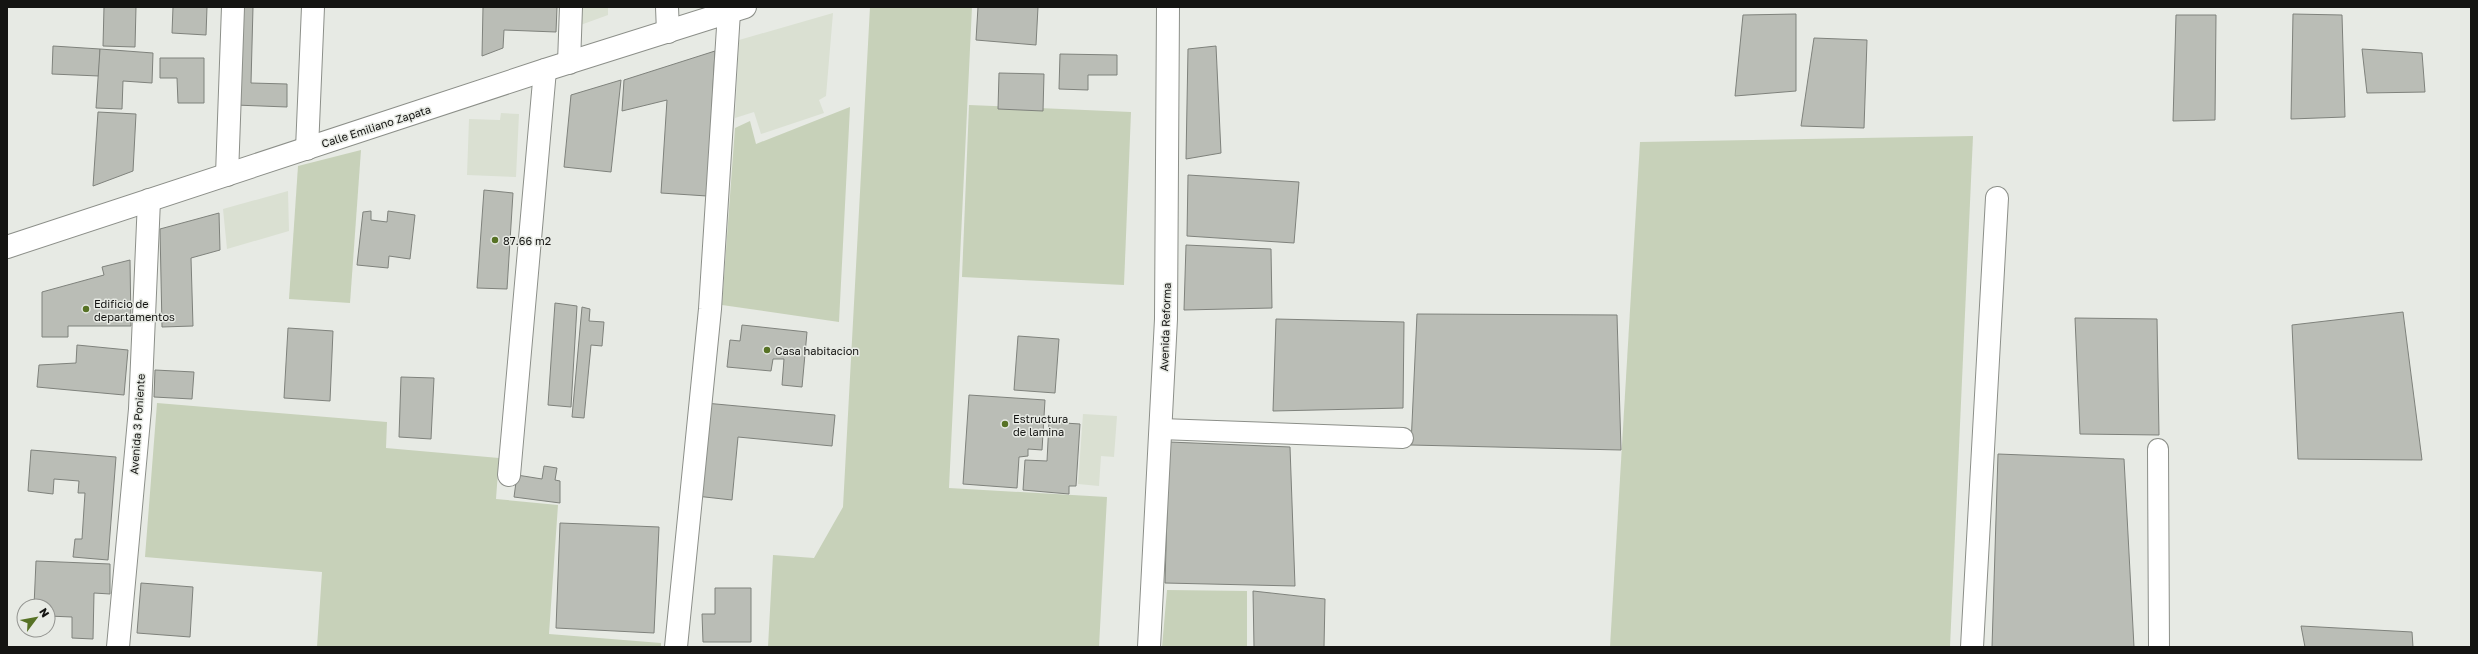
<svg xmlns="http://www.w3.org/2000/svg" width="2478" height="654" font-family="'Golos Text',sans-serif">
<style>
.built{fill:#dae0d2}
.green{fill:#c7d1b9}
.building{fill:#babdb6;stroke:#7f827c}
.lines{fill:none;stroke-linecap:round;stroke-linejoin:round}
.lane-casing{stroke:#8c8f89;stroke-width:22}
.street-casing{stroke:#8c8f89;stroke-width:24}
.lane{stroke:#fff;stroke-width:20}
.street{stroke:#fff;stroke-width:22}
.poi-dot{fill:#577225;stroke:#e7eae4;stroke-width:1.5}
.labels{text-anchor:middle;dominant-baseline:central;stroke-width:3;stroke-linejoin:round;paint-order:stroke}
.street-label{font-size:11px;fill:#141412;stroke:#e7eae4}
.poi-label{font-size:11px;fill:#141412;stroke:#e7eae4;text-anchor:start}
</style>
<rect width="100%" height="100%" fill="#e7eae4"/>
<g class="built">
<path d="M576,7H608V15L575,27Z"/>
<path d="M833,13L826,96L819,100L824,113L761,134L754,112L735,118L739,40Z"/>
<path d="M501,113L519,114L516,177L467,175L469,119L500,120Z"/>
<path d="M288,191L289,231L227,249L223,209Z"/>
<path d="M1083,414L1117,416L1114,457L1101,456L1099,486L1078,484Z"/>
</g>
<g class="green">
<path d="M870,7H972L949,488L1107,497L1099,647H768L773,555L814,558L843,507Z"/>
<path d="M969,105L1131,112L1124,285L962,277Z"/>
<path d="M850,107L839,322L722,305L735,128L750,121L756,144Z"/>
<path d="M1973,136L1950,647H1610L1640,142Z"/>
<path d="M361,150L350,303L289,299L298,166Z"/>
<path d="M157,403L387,422L386,448L499,458L496,499L558,505L549,634L661,643V647H317L322,572L145,557Z"/>
<path d="M1167,590L1247,591V647H1162Z"/>
</g>
<g class="building">
<path d="M104,7H136L135,47L103,46Z"/>
<path d="M173,7H207L206,35L172,33Z"/>
<path d="M237,7H253L251,83L287,84V107L235,105Z"/>
<path d="M483,7H557L556,32L504,30L503,48L482,56Z"/>
<path d="M978,7H1038L1036,45L976,40Z"/>
<path d="M1796,14V91L1735,96L1743,15Z"/>
<path d="M2293,14L2342,15L2345,117L2291,119Z"/>
<path d="M2176,15H2216L2215,120L2173,121Z"/>
<path d="M1814,38L1867,40L1864,128L1801,126Z"/>
<path d="M53,46L100,49L99,76L52,74Z"/>
<path d="M1216,46L1221,153L1186,159L1188,49Z"/>
<path d="M100,49L153,53L152,83L123,81L122,109L96,108Z"/>
<path d="M2362,49L2422,53L2425,92L2367,93Z"/>
<path d="M715,51L707,196L661,193L667,100L622,111L624,80Z"/>
<path d="M1060,54L1117,55V75H1088V90L1059,89Z"/>
<path d="M160,58H204V103H178L177,78H160Z"/>
<path d="M999,73L1044,74L1043,111L998,109Z"/>
<path d="M621,80L611,172L564,167L571,95Z"/>
<path d="M98,112L136,114L133,171L93,186Z"/>
<path d="M1188,175L1299,182L1294,243L1187,236Z"/>
<path d="M484,190L513,193L507,289L477,288Z"/>
<path d="M371,211V220L387,222L388,211L415,215L410,259L389,256L388,268L357,265L363,212Z"/>
<path d="M219,213L220,250L191,258L193,326L162,327L160,229Z"/>
<path d="M1186,245L1271,249L1272,308L1184,310Z"/>
<path d="M130,260L131,326H68V337H42V292L104,275L102,267Z"/>
<path d="M555,303L577,306L571,407L548,405Z"/>
<path d="M582,307L590,309L589,321L604,322L602,346L591,345L584,418L572,417Z"/>
<path d="M2403,312L2422,460L2298,459L2292,325Z"/>
<path d="M1417,314L1617,315L1621,450L1411,445Z"/>
<path d="M2075,318L2157,319L2159,435L2080,434Z"/>
<path d="M1276,319L1404,322L1403,408L1273,411Z"/>
<path d="M742,325L807,332L802,387L782,385L784,359H773L771,371L727,367L730,340L740,341Z"/>
<path d="M288,328L333,331L330,401L284,398Z"/>
<path d="M1018,336L1059,339L1055,393L1014,390Z"/>
<path d="M77,345L128,350L124,395L37,387L39,365L76,363Z"/>
<path d="M155,370L194,372L192,399L154,397Z"/>
<path d="M401,377L434,378L431,439L399,437Z"/>
<path d="M969,395L1045,400L1042,450L1028,449V456L1019,457L1017,488L963,484Z"/>
<path d="M705,403L835,415L832,446L738,437L732,500L696,496Z"/>
<path d="M1049,422L1080,424L1076,486H1069V494L1023,490L1025,460L1047,461Z"/>
<path d="M1169,442L1290,447L1295,586L1165,583Z"/>
<path d="M31,450L116,457L108,560L73,557L75,539H82L85,493H78L79,481L54,479L53,494L28,491Z"/>
<path d="M1998,454L2124,459L2134,647H1992Z"/>
<path d="M544,466L557,468L555,480L560,481V503L514,497L517,475L542,479Z"/>
<path d="M560,523L659,527L654,633L556,628Z"/>
<path d="M36,561L110,564V594L94,593L93,639L72,638V617L48,616V606H34Z"/>
<path d="M141,583L193,587L190,637L137,633Z"/>
<path d="M715,588H751V642H703L702,614H715Z"/>
<path d="M1253,591L1325,599L1324,647H1254Z"/>
<path d="M2301,626L2412,632L2413,647H2305Z"/>
</g>
<g class="lines">
<defs>
<g id="lane">
<path d="M1161,429L1403,438"/>
<path d="M2158,449L2159,647"/>
</g>
<g id="street">
<path d="M667,7L668,32"/>
<path d="M569,63L571,7"/>
<path d="M307,149L313,7"/>
<path d="M227,175L233,7"/>
<path d="M7,247L545,70L745,7"/>
<path d="M509,475L545,70"/>
<path d="M118,647L140,409L149,200"/>
<path d="M676,647L710,309L729,12"/>
<path d="M1149,647L1166,319L1168,7"/>
<path d="M1972,647L1997,198"/>
</g>
</defs>
<use href="#lane" class="lane-casing"/>
<use href="#street" class="street-casing"/>
<use href="#lane" class="lane"/>
<use href="#street" class="street"/>
</g>
<g class="poi-dot">
<circle cx="495" cy="240" r="4"/>
<circle cx="86" cy="309" r="4"/>
<circle cx="767" cy="350" r="4"/>
<circle cx="1005" cy="424" r="4"/>
</g>
<g class="labels">
<g class="street-label">
<text transform="translate(376 126) rotate(-18)">Calle Emiliano Zapata</text>
<text transform="translate(1165 327) rotate(-88)">Avenida Reforma</text>
<text transform="translate(137 424) rotate(-86)">Avenida 3 Poniente</text>
</g>
<g class="poi-label">
<text x="503" y="240">87.66 m2</text>
<text x="94" y="303">Edificio de<tspan x="94" dy="13">departamentos</tspan></text>
<text x="775" y="350">Casa habitacion</text>
<text x="1013" y="418">Estructura<tspan x="1013" dy="13">de lamina</tspan></text>
</g>
</g>
<rect width="2478" height="654" fill="none" stroke="#141412" stroke-width="16"/>
<g transform="translate(36 618) rotate(58)"><circle r="19" fill="#e7eae4" stroke="#939490"/>
<path d="M0-3L7 15L0 10L-7 15Z" fill="#577225"/>
<text y="-6" font-size="11" font-weight="bold" text-anchor="middle" fill="#141412">N</text>
</g>
</svg>
